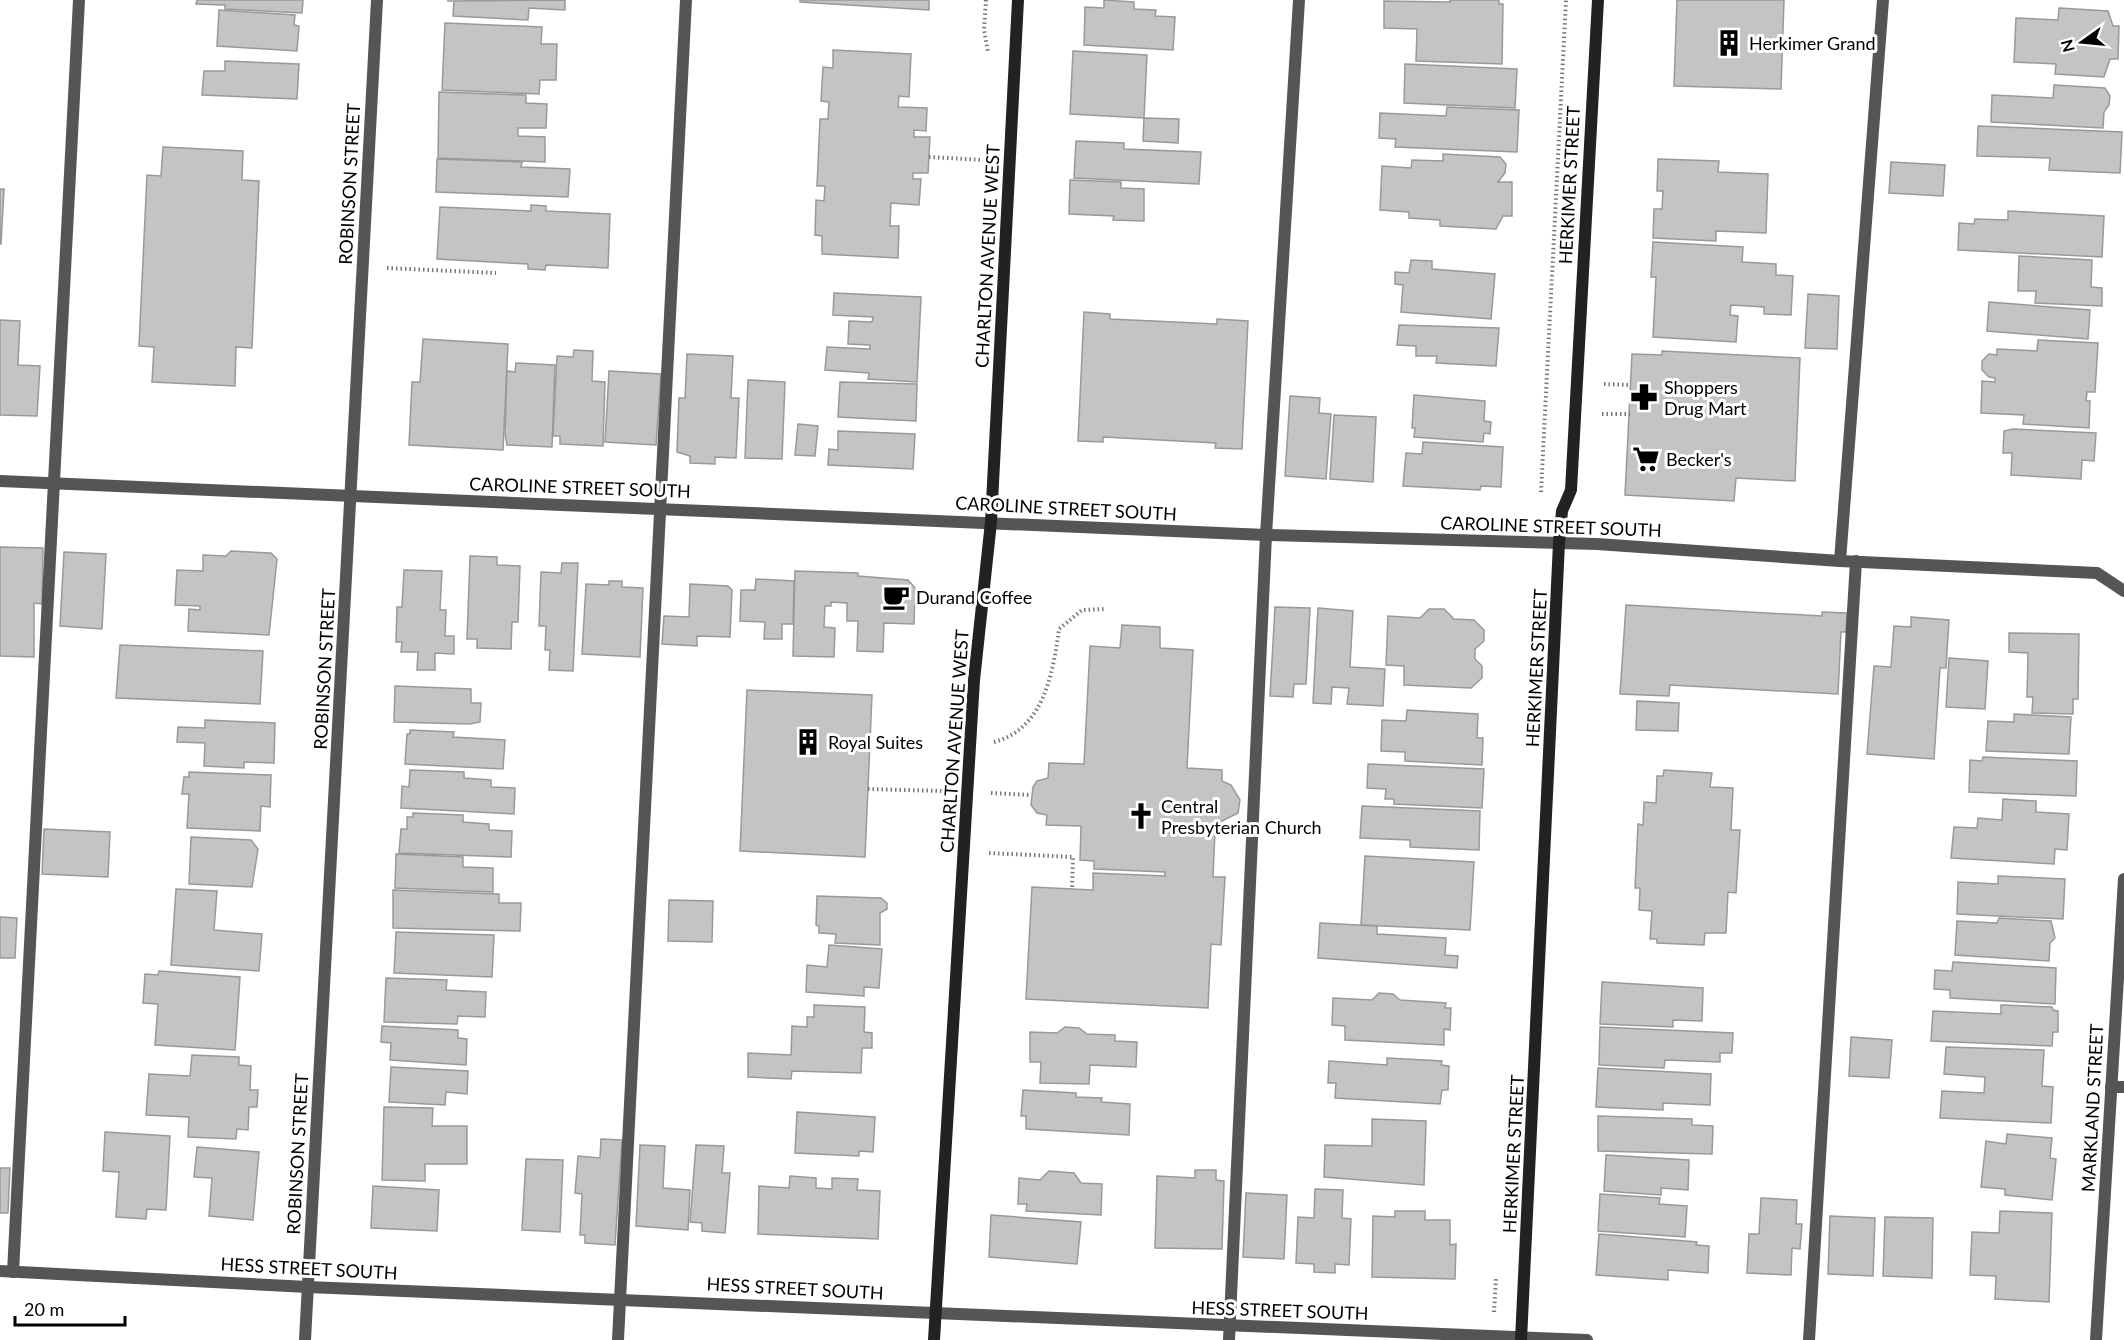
<svg xmlns="http://www.w3.org/2000/svg" width="2124" height="1340" font-family="Lato,sans-serif">
<style>
.building{fill:#c4c4c4;stroke:#999;stroke-width:1.5}
.lines{fill:none;stroke-linecap:round;stroke-linejoin:round}
.path{stroke:#777;stroke-width:4;stroke-dasharray:1.5 3;stroke-linecap:butt}
.lane{stroke:#555;stroke-width:12}
.street{stroke:#555;stroke-width:12}
.secondary{stroke:#222;stroke-width:12}
.labels{text-anchor:middle;dominant-baseline:central;stroke-width:6;stroke-linejoin:round;paint-order:stroke}
.poi-label{font-size:18px;fill:#000;stroke:#fff;text-anchor:start}
.street-label{font-size:18px;fill:#000;stroke:#fff}
</style>
<rect width="100%" height="100%" fill="#fff"/>
<g class="building">
<path d="M197,0H303L302,13L225,9V5L196,4Z"/>
<path d="M565,0V10L529,8L528,20L453,16L454,1H447Z"/>
<path d="M800,0H929V10L800,2Z"/>
<path d="M1104,0L1134,2V9L1156,10L1155,16L1175,17L1173,50L1084,45L1085,7L1104,8Z"/>
<path d="M1450,0H1499V4H1503L1502,64L1416,61L1417,29L1384,28V1L1450,2Z"/>
<path d="M1677,0H1784L1781,89L1674,86Z"/>
<path d="M2059,8L2108,11L2113,26H2119L2118,59H2110L2104,77L2055,74L2056,64L2014,62L2016,18L2058,20Z"/>
<path d="M219,10L295,15L294,25L299,26L297,51L217,46Z"/>
<path d="M445,23L542,27L541,44H557L556,80H540L539,94L442,90Z"/>
<path d="M833,50L911,54L909,97L899,96L898,107L927,108L926,131L914,130V137H930L928,173H913V179H921L919,205L891,203L890,226H899L898,258L822,254V236L815,235L816,200L824,201L825,186H817L820,119H828L829,102L821,101L823,67L833,68Z"/>
<path d="M1073,51L1147,55L1144,118L1070,114Z"/>
<path d="M225,61L299,64L297,99L202,95L204,71H225Z"/>
<path d="M1405,64L1517,69L1515,108L1404,103Z"/>
<path d="M2054,85L2105,88L2110,96L2109,105L2104,112L2103,128L1991,122L1992,95L2053,98Z"/>
<path d="M439,92L526,95V103L547,104L546,128H518V136L545,137V162L438,158Z"/>
<path d="M1447,107L1519,110L1517,152L1395,147L1396,139L1379,138L1380,113L1446,116Z"/>
<path d="M1144,118L1179,119L1178,143L1143,141Z"/>
<path d="M1978,126L2122,132L2120,173L2049,170L2050,158L1977,156Z"/>
<path d="M1076,141L1124,143V149L1201,152L1199,184L1074,178Z"/>
<path d="M163,147L243,151L242,180L259,181L252,348L236,347L235,386L152,382L154,347L139,346L147,175L161,176Z"/>
<path d="M1443,154L1500,157L1506,164L1505,173L1498,182H1512V216H1503L1496,229L1440,226V220L1409,218V212L1380,210L1382,166L1411,168L1412,160L1443,161Z"/>
<path d="M437,159L522,162L521,167L570,169L568,197L436,192Z"/>
<path d="M1658,159L1719,161L1718,172L1768,174L1766,233L1716,231V241L1653,238L1654,209H1662L1663,191H1657Z"/>
<path d="M1891,162L1945,165L1943,196L1889,193Z"/>
<path d="M1070,180L1121,182V188L1144,189V221L1113,220L1114,216L1069,214Z"/>
<path d="M0,189H4L1,244H0Z"/>
<path d="M531,205L546,206V211L610,214L608,268L546,265L545,270L528,269V264L437,259L440,207L531,211Z"/>
<path d="M2008,211L2104,216L2102,257L1958,250L1959,223L1974,224L1975,219L2008,220Z"/>
<path d="M1653,242L1743,247L1742,262L1776,264V275L1793,276L1791,315L1764,314V307L1731,305L1730,315L1738,316L1736,342L1653,337L1656,277H1651Z"/>
<path d="M2019,256L2092,260L2091,287L2102,288V306L2035,303L2036,291H2018Z"/>
<path d="M1411,260L1432,261V269L1495,274L1491,319L1401,312L1403,285L1395,284V272L1409,273Z"/>
<path d="M834,293L921,297L917,382L868,379L869,373L825,370L827,347L870,349V345L848,344L849,321L872,322L873,317L833,315Z"/>
<path d="M1808,294L1839,296L1837,349L1805,348Z"/>
<path d="M1989,302L2090,310L2088,339L1987,331Z"/>
<path d="M1084,312L1110,314V319L1217,324V319L1248,321L1242,449L1215,448L1216,443L1103,437V442L1078,441Z"/>
<path d="M0,320L20,321L18,365L40,366L37,416L0,415Z"/>
<path d="M1399,325L1499,328L1496,366L1436,363L1437,356H1416V346L1397,345Z"/>
<path d="M423,339L508,344L503,450L409,445L412,382H420Z"/>
<path d="M2038,340L2098,343L2095,392H2087L2086,401H2090L2089,428L2023,424L2024,415L1981,413L1982,381L1995,382V378L1989,377L1982,370V361L1989,354L1997,355V349L2037,351Z"/>
<path d="M574,350L593,351L592,381L605,382L603,446L560,444V436H553L557,356L573,357Z"/>
<path d="M1662,351L1800,358L1795,481L1736,478L1734,501L1625,495L1632,354L1662,355Z"/>
<path d="M687,354L733,356L731,398H739L736,458L715,457V464L690,463V456L677,452L679,398H685Z"/>
<path d="M516,363L555,365L552,447L507,445L505,434L507,371L515,372Z"/>
<path d="M609,371L661,374L656,445L605,442Z"/>
<path d="M748,380L785,382L782,459L745,458Z"/>
<path d="M840,382L917,384L916,421L838,417Z"/>
<path d="M1414,395L1485,401L1484,421L1491,422L1490,434L1484,433L1483,442L1414,437L1415,428H1412Z"/>
<path d="M1290,396L1320,398L1319,413L1331,414L1326,479L1285,476Z"/>
<path d="M1334,415L1376,417L1373,482L1330,479Z"/>
<path d="M798,424L818,426L815,456L795,455Z"/>
<path d="M2013,429L2096,433L2094,461L2082,460L2081,479L2011,475L2012,453H2003L2004,431Z"/>
<path d="M838,431L915,434L913,469L828,465L829,449L838,450Z"/>
<path d="M1423,442L1503,447L1501,487L1481,486L1480,490L1403,486L1406,453L1422,454Z"/>
<path d="M0,547L43,548L42,604L34,603V657L0,656Z"/>
<path d="M231,551L271,553L277,559L269,635L188,631L189,609L200,610V606L175,605L177,570L203,571V555L226,556Z"/>
<path d="M64,552L106,554L102,629L60,626Z"/>
<path d="M470,556L497,557V565L520,566L518,622H512L511,649L477,648V639H467Z"/>
<path d="M562,563H578L573,671L549,670L550,650H545L546,626H539L541,572L561,573Z"/>
<path d="M404,570L442,571L440,610H446L445,636H454V654L435,653V670H417L418,652H401L402,642H396L397,607H402Z"/>
<path d="M795,571L858,573V576L908,580L915,588L914,624L884,623L883,652L857,651L858,621H847V603L831,602V606H825L824,627L835,628L834,657L793,656Z"/>
<path d="M756,579L794,581L793,624H782V639H764L765,622L740,621L741,590H755Z"/>
<path d="M609,581H622V587L643,588L640,657L582,654L586,584L609,585Z"/>
<path d="M690,584L728,586L732,590L730,637L697,636V646L662,644L664,616L689,617Z"/>
<path d="M1626,605L1822,616V612L1847,613L1846,632H1841L1838,694L1670,685L1669,696L1620,694Z"/>
<path d="M1275,607L1310,608L1306,684H1294L1293,697L1270,696Z"/>
<path d="M1318,608L1353,611L1350,667L1385,669L1383,706L1347,704L1349,688L1332,687L1331,704L1313,703Z"/>
<path d="M1429,609H1444L1454,619L1474,620L1484,630V641L1475,649V659L1482,666V678L1471,688L1404,685V666L1386,665L1388,616L1420,618Z"/>
<path d="M1911,617L1949,620L1946,668H1940L1934,759L1867,754L1874,666L1891,667L1894,626L1911,627Z"/>
<path d="M1122,625L1160,627V648L1193,650L1187,768L1222,770V781L1231,785L1240,800L1238,813L1220,822L1219,831H1215L1213,877H1225L1221,945L1211,944L1208,1008L1026,999L1032,887L1093,890V873L1165,876V872L1094,869V861L1080,860L1081,826L1046,825L1047,815L1037,813L1031,805L1033,787L1037,781L1048,778L1049,763L1084,764L1090,646L1120,648Z"/>
<path d="M2009,633L2079,634L2078,699H2073V714L2032,713L2033,697H2027L2028,653L2009,652Z"/>
<path d="M120,645L263,651L260,704L116,698Z"/>
<path d="M1949,658L1988,661L1985,709L1946,707Z"/>
<path d="M395,686L471,689V703H481L480,722L470,724L394,722Z"/>
<path d="M747,690L872,695L865,857L740,851Z"/>
<path d="M1637,701L1679,703L1678,731L1636,730Z"/>
<path d="M1407,710L1478,714L1477,738H1483L1482,765L1405,761V752L1381,751L1382,720L1406,721Z"/>
<path d="M2014,714L2071,717L2069,754L1986,751L1988,721L2014,722Z"/>
<path d="M205,720L275,723L274,763L244,762V768L204,766L205,743L177,742L178,727L205,728Z"/>
<path d="M410,730L454,732L453,737L505,740L503,769L405,764L407,734H410Z"/>
<path d="M1983,757L2077,761L2076,796L1969,792L1970,760L1982,761Z"/>
<path d="M1368,764L1484,769L1482,808L1394,804V799H1385L1386,789L1367,788Z"/>
<path d="M410,770L464,772V778L491,780V787L515,788L514,814L401,808L402,786L409,787Z"/>
<path d="M1664,770L1712,773L1710,787L1733,788L1731,830H1740L1736,893L1728,892L1726,933H1705L1704,945L1657,943V939H1650L1652,911L1639,910L1640,888H1635L1638,824L1643,825L1644,802L1656,803L1657,776H1663Z"/>
<path d="M189,772L271,775L270,807L261,806L260,831L187,828L189,794H182L184,777H189Z"/>
<path d="M2003,799L2036,801V812L2069,814L2067,850L2055,849L2054,864L1951,858L1954,827L1977,828L1978,818L2002,820Z"/>
<path d="M1362,806L1480,811L1479,850L1410,847V840L1360,838Z"/>
<path d="M413,813L463,815V822L489,824V830L512,831L511,857L399,853L401,829H407V817H413Z"/>
<path d="M44,829L110,832L108,877L42,874Z"/>
<path d="M191,837L251,840L258,849L252,887L189,884Z"/>
<path d="M396,854L463,857V867L493,868V892L395,888Z"/>
<path d="M1365,856L1474,862L1470,930L1361,925Z"/>
<path d="M1998,876L2065,879L2063,919L1957,914L1958,882L1998,884Z"/>
<path d="M176,889L217,891L214,930L262,934L259,971L171,965Z"/>
<path d="M393,890L499,894V903H521L520,931L393,928Z"/>
<path d="M817,896L881,898L887,903V909L880,913V945L835,943L836,934L819,933V926L816,925Z"/>
<path d="M669,900L713,901L712,942L668,941Z"/>
<path d="M0,917L17,918L15,958H0Z"/>
<path d="M1999,918L2051,921L2055,938L2050,943L2049,961L1955,955L1957,921L1997,923Z"/>
<path d="M1320,923L1377,926V934L1446,938L1445,955L1458,956L1457,968L1318,958Z"/>
<path d="M396,932L494,935L492,977L394,973Z"/>
<path d="M829,945L882,949L879,988L864,987V996L806,992L807,965L827,967Z"/>
<path d="M1953,962L2056,968L2055,1004L1950,998V990L1934,989L1935,970L1952,971Z"/>
<path d="M159,971L240,977L235,1050L155,1045L158,1004L143,1003L145,974L158,975Z"/>
<path d="M386,978L447,980L446,990L486,992L485,1017L458,1016L457,1024L384,1022Z"/>
<path d="M1602,982L1703,988L1702,1021L1673,1020V1027L1600,1024Z"/>
<path d="M1379,993L1393,994L1400,1000L1446,1003L1445,1008H1451L1450,1030L1444,1029V1045L1345,1040V1026L1332,1025L1333,998L1372,1000Z"/>
<path d="M814,1005L865,1007L864,1032L872,1033V1048H862L861,1073L792,1071L791,1079L748,1077V1053L791,1055L792,1026L807,1027V1017H814Z"/>
<path d="M2001,1005L2052,1007L2053,1010L2058,1011V1032H2053L2052,1046L1931,1041L1933,1011L2001,1014Z"/>
<path d="M382,1026L458,1030V1038L467,1039L466,1065L390,1060L391,1043L381,1042Z"/>
<path d="M1065,1027L1079,1028L1087,1034L1115,1035V1041L1137,1042L1136,1067L1090,1065L1089,1084L1040,1083L1041,1062H1030V1032L1057,1033Z"/>
<path d="M1600,1027L1733,1033L1732,1053H1720V1062L1665,1060L1664,1068L1599,1065Z"/>
<path d="M1851,1037L1892,1040L1889,1078L1849,1076Z"/>
<path d="M1946,1047L2044,1050L2042,1086L2053,1087L2051,1123L1940,1118L1942,1091L1984,1093L1985,1077L1944,1074Z"/>
<path d="M192,1055L239,1057V1065L251,1066L250,1090H258L257,1107H249L248,1130L237,1129L236,1139L188,1137L189,1117L146,1115L149,1074L190,1076Z"/>
<path d="M1387,1058L1442,1061L1441,1065L1449,1066L1448,1090H1442L1440,1104L1335,1098L1336,1083H1328L1329,1061L1387,1065Z"/>
<path d="M391,1067L468,1071L467,1094L446,1092L445,1105L389,1102Z"/>
<path d="M1598,1068L1711,1074L1710,1105L1663,1103V1110L1596,1107Z"/>
<path d="M1023,1090L1076,1093V1097L1102,1098L1101,1102L1130,1104L1129,1135L1026,1129V1116H1021Z"/>
<path d="M384,1107L433,1108L432,1126H467V1164H425V1181L382,1180Z"/>
<path d="M797,1112L875,1117L873,1152L859,1151V1156L795,1153Z"/>
<path d="M1598,1116L1692,1119V1125L1713,1126L1712,1154L1598,1151Z"/>
<path d="M1372,1119L1426,1121L1424,1185L1324,1177L1325,1145L1372,1146Z"/>
<path d="M105,1132L170,1136L166,1210L147,1209L146,1219L116,1217L119,1172L103,1171Z"/>
<path d="M2007,1134L2052,1138L2050,1158L2056,1159L2052,1200L2005,1195V1189L1981,1187L1986,1141L2006,1144Z"/>
<path d="M601,1139L622,1140L615,1245L585,1243V1235H580L582,1194L575,1193L578,1156L600,1158Z"/>
<path d="M640,1145L665,1146L663,1188L690,1190L688,1230L636,1226Z"/>
<path d="M696,1145L724,1146L722,1173H730L725,1233L702,1231V1223L690,1222Z"/>
<path d="M197,1147L259,1152L253,1220L209,1216L212,1178L194,1177Z"/>
<path d="M1606,1155L1689,1160L1688,1190L1661,1188V1195L1604,1191Z"/>
<path d="M526,1159L563,1160L560,1232L522,1230Z"/>
<path d="M0,1168H10L8,1213H0Z"/>
<path d="M1195,1170H1216V1180L1224,1181L1222,1249L1155,1248L1157,1176L1195,1178Z"/>
<path d="M1049,1171L1074,1173L1081,1183L1102,1184L1101,1215L1026,1211L1027,1204H1018L1019,1178L1040,1180Z"/>
<path d="M790,1176L816,1178V1188L832,1189V1178L858,1179L857,1190L880,1191L878,1239L758,1234L759,1186L789,1188Z"/>
<path d="M373,1186L439,1190L437,1231L371,1228Z"/>
<path d="M1315,1189L1343,1190L1342,1218L1351,1219L1349,1265L1335,1264V1273L1314,1272V1264L1296,1263L1298,1217L1314,1218Z"/>
<path d="M1246,1193L1287,1195L1284,1259L1243,1257Z"/>
<path d="M1600,1194L1660,1198L1659,1204L1687,1206L1685,1237L1598,1231Z"/>
<path d="M1761,1198L1797,1200L1796,1224H1802L1800,1249L1792,1248L1791,1275L1747,1273L1749,1234H1759Z"/>
<path d="M1395,1211H1425V1220H1450V1245L1456,1244L1455,1279L1372,1277L1373,1216L1395,1217Z"/>
<path d="M2000,1211L2052,1213L2049,1302L1995,1299L1996,1276L1970,1275L1972,1232L1999,1233Z"/>
<path d="M991,1215L1081,1222L1077,1264L989,1257Z"/>
<path d="M1830,1216L1875,1218L1873,1276L1828,1274Z"/>
<path d="M1885,1217L1933,1218L1932,1278L1883,1276Z"/>
<path d="M1599,1234L1697,1242L1696,1245L1709,1246L1708,1273L1668,1270V1280L1596,1275Z"/>
</g>
<g class="lines">
<g class="path">
<path d="M986,0L984,30L988,52"/>
<path d="M929,157L985,160"/>
<path d="M387,268L496,273"/>
<path d="M1604,384L1631,385"/>
<path d="M1602,414H1630"/>
<path d="M1541,492L1566,0"/>
<path d="M994,742C1044,729 1053,673 1059,629L1082,610L1106,609"/>
<path d="M868,789L942,791"/>
<path d="M991,793L1030,795"/>
<path d="M989,853L1073,857L1072,889"/>
<path d="M1494,1312L1496,1278"/>
</g>
<g class="lane">
<path d="M1840,561L1883,0"/>
<path d="M13,1272L79,0"/>
<path d="M618,1340L686,0"/>
<path d="M1229,1340L1266,535L1299,0"/>
<path d="M1809,1340L1856,561"/>
</g>
<g class="street">
<path d="M0,481L1266,535L1597,544L1840,561L2097,573L2124,591"/>
<path d="M2111,1087H2124"/>
<path d="M0,1271L308,1287L1587,1340"/>
<path d="M305,1340L377,0"/>
<path d="M2096,1340L2124,879"/>
</g>
<g class="secondary">
<path d="M934,1340L974,680L991,522L1018,0"/>
<path d="M1521,1340L1559,543L1562,511L1571,490L1598,0"/>
</g>
</g>
<defs>
<symbol id="building-bare" viewBox="-9 -9 18 18"><path d="M-4-6H4V6H1V3H-1V6H-4ZM-2.5-4.3h1.7v1.8h-1.7ZM.8-4.3h1.7v1.8H.8ZM-2.5-1h1.7V.8h-1.7ZM.8-1h1.7V.8H.8Z" fill="#000" stroke="#fff" stroke-width="2.5" paint-order="stroke"/></symbol>
<symbol id="pharmacy-bare" viewBox="-9 -9 18 18"><path d="M-2-6h4v4h4v4h-4v4h-4v-4h-4v-4h4Z" fill="#000" stroke="#fff" stroke-width="2.5" paint-order="stroke"/></symbol>
<symbol id="supermarket-bare" viewBox="-9 -9 18 18"><path d="M-6-5.5h2.5l.6 2H6L4.5 2H-2.5L-4.4-4H-6ZM-1.5 3.2a1.3 1.3 0 1 0 .1 0ZM3 3.2a1.3 1.3 0 1 0 .1 0Z" fill="#000" stroke="#fff" stroke-width="2.5" paint-order="stroke"/></symbol>
<symbol id="cafe-bare" viewBox="-9 -9 18 18"><path d="M-5.5-4.5H6V0H3Q3 3.5 0 3.5H-2.5Q-5.5 3.5-5.5 0ZM3-3.2v2h1.7v-2ZM-6 4.5H4V6H-6Z" fill="#000" stroke="#fff" stroke-width="2.5" paint-order="stroke"/></symbol>
<symbol id="church-bare" viewBox="-9 -9 18 18"><path d="M-1.2-6h2.4v3.5h3.3v2.4h-3.3V6h-2.4V-.1h-3.3v-2.4h3.3Z" fill="#000" stroke="#fff" stroke-width="2.5" paint-order="stroke"/></symbol>
</defs>
<g fill-rule="evenodd">
<use href="#building-bare" x="1710" y="24" width="38" height="38"/>
<use href="#pharmacy-bare" x="1625" y="378" width="38" height="38"/>
<use href="#supermarket-bare" x="1627" y="440" width="38" height="38"/>
<use href="#cafe-bare" x="877" y="578" width="38" height="38"/>
<use href="#building-bare" x="789" y="723" width="38" height="38"/>
<use href="#church-bare" x="1122" y="797" width="38" height="38"/>
</g>
<g class="labels">
<g class="poi-label">
<text x="1749" y="43">Herkimer Grand</text>
<text x="1664" y="387">Shoppers<tspan x="1664" dy="21">Drug Mart</tspan></text>
<text x="1666" y="459">Becker's</text>
<text x="916" y="597">Durand Coffee</text>
<text x="828" y="742">Royal Suites</text>
<text x="1161" y="806">Central<tspan x="1161" dy="21">Presbyterian Church</tspan></text>
</g>
<g class="street-label">
<text transform="translate(349 184) rotate(-87)">ROBINSON STREET</text>
<text transform="translate(1569 185) rotate(-87)">HERKIMER STREET</text>
<text transform="translate(987 256) rotate(-87)">CHARLTON AVENUE WEST</text>
<text transform="translate(580 487) rotate(2)">CAROLINE STREET SOUTH</text>
<text transform="translate(1066 508) rotate(3)">CAROLINE STREET SOUTH</text>
<text transform="translate(1551 526) rotate(2)">CAROLINE STREET SOUTH</text>
<text transform="translate(1536 668) rotate(-87)">HERKIMER STREET</text>
<text transform="translate(324 669) rotate(-87)">ROBINSON STREET</text>
<text transform="translate(954 741) rotate(-86)">CHARLTON AVENUE WEST</text>
<text transform="translate(2092 1108) rotate(-87)">MARKLAND STREET</text>
<text transform="translate(297 1154) rotate(-87)">ROBINSON STREET</text>
<text transform="translate(1513 1154) rotate(-87)">HERKIMER STREET</text>
<text transform="translate(309 1268) rotate(3)">HESS STREET SOUTH</text>
<text transform="translate(795 1288) rotate(3)">HESS STREET SOUTH</text>
<text transform="translate(1280 1310) rotate(2)">HESS STREET SOUTH</text>
</g>
</g>
<g transform="translate(2082 42) rotate(255)" stroke="#ffffff" stroke-width="4.5" paint-order="stroke">
<path d="M0-4.5L10 22L0 15L-10 22Z" fill="#000000"/>
<text y="-9" font-size="16" font-weight="bold" text-anchor="middle" fill="#000000">N</text>
</g>
<path d="M15 1316v9h110v-9" fill="none" stroke="#000000" stroke-width="3"/>
<text x="24" y="1316" font-size="18" fill="#000000" stroke="#ffffff" stroke-width="4.5" paint-order="stroke">20 m</text>
</svg>
